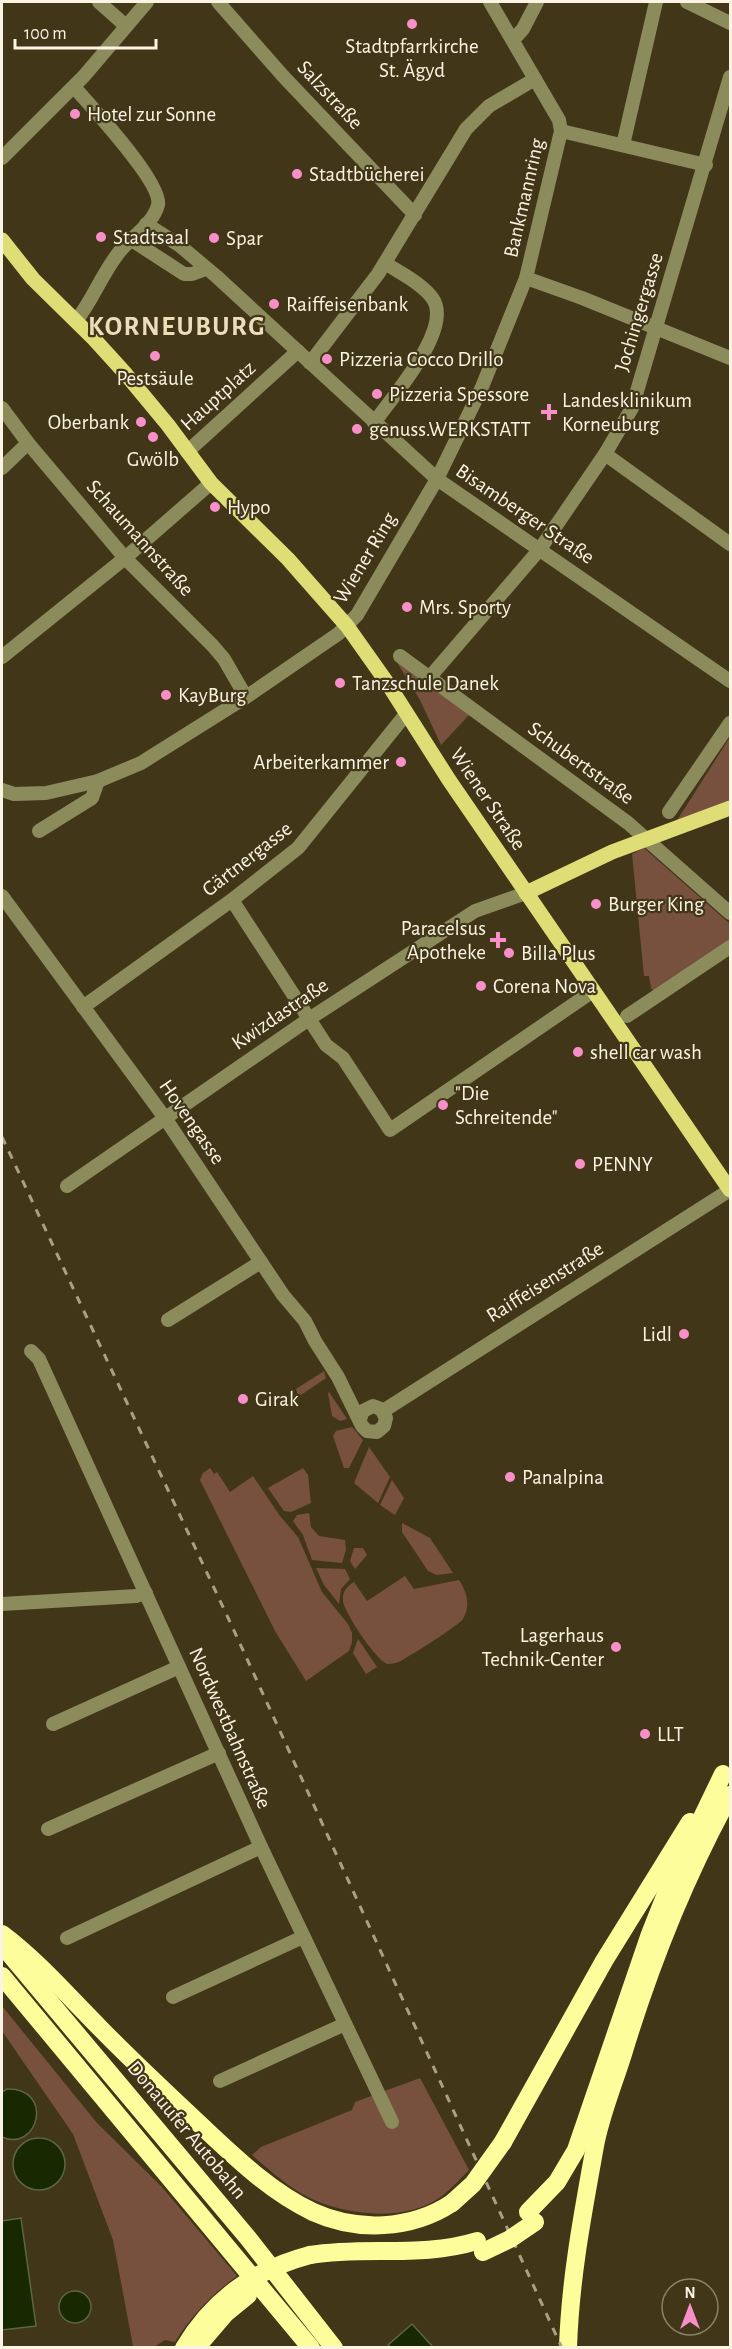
<svg xmlns="http://www.w3.org/2000/svg" width="732" height="2349" font-family="'Alegreya Sans',sans-serif">
<style>
.green{fill:#77513e}
.water{fill:#182800;stroke:#5c6544;stroke-width:1.5}
.lines{fill:none;stroke-linecap:round;stroke-linejoin:round}
.minor{stroke:#8b8b5b;stroke-width:14}
.major{stroke:#dfdd75;stroke-width:15}
.highway{stroke:#fefd9c;stroke-width:18}
.rail{stroke:#a9a089;stroke-width:3;stroke-dasharray:8 8;stroke-linecap:butt}
.highway-bridge{stroke:#fefd9c;stroke-width:18}
.poi-dot{fill:#f98fc8;stroke:#423619;stroke-width:2}
.labels{text-anchor:middle;dominant-baseline:central;stroke-width:4.5;stroke-linejoin:round;paint-order:stroke}
.poi-label{font-size:21px;fill:#fbf4e3;stroke:#423619;text-anchor:start}
.street-label{font-size:21px;fill:#fbf4e3;stroke:#423619}
.district-label{font-size:27px;font-weight:bold;letter-spacing:1.5px;fill:#ecddbb;stroke:#423619}
</style>
<rect width="100%" height="100%" fill="#423619"/>
<g class="green">
<path d="M395,659L469,715L441,745L420,700Z"/>
<path d="M730,737V801L676,822Z"/>
<path d="M644,848L730,924V940L654,992L651,988L649,976H644L632,854Z"/>
<path d="M324,1371L326,1378L298,1397L296,1389Z"/>
<path d="M329,1392L347,1419L340,1421L332,1416L328,1393Z"/>
<path d="M352,1427L363,1440L349,1468H344L333,1436L336,1431Z"/>
<path d="M369,1447L390,1477L378,1503L354,1483Z"/>
<path d="M210,1468L214,1474L217,1472L230,1492L253,1476L280,1516L298,1537L322,1592L348,1624L352,1633V1642L349,1651L306,1681L275,1631L200,1480L203,1473Z"/>
<path d="M303,1468L308,1475L311,1503L291,1512L284,1511L268,1488Z"/>
<path d="M392,1480L404,1498L395,1515L380,1505Z"/>
<path d="M309,1513L311,1527L319,1536L345,1540L346,1550L342,1563L312,1560L303,1535L293,1521L297,1515Z"/>
<path d="M402,1523L430,1538L453,1573L437,1575L428,1571L402,1532Z"/>
<path d="M354,1548H363L367,1555L355,1569L350,1561Z"/>
<path d="M316,1568L345,1569L350,1579L341,1589L339,1604L324,1585Z"/>
<path d="M405,1576L414,1589L459,1580C467,1592 471,1606 463,1619C457,1627 411,1655 401,1661C397,1663 392,1664 388,1664C377,1662 344,1612 343,1601C342,1592 347,1586 354,1582L367,1601Z"/>
<path d="M358,1639L377,1667L366,1674L353,1653Z"/>
<path d="M2,2006L97,2123L161,2186L237,2276C211,2295 192,2315 175,2342L165,2340L154,2347L133,2346L113,2240L73,2134L2,2031Z"/>
<path d="M420,2078L469,2170C460,2179 451,2189 442,2196C408,2222 349,2216 312,2199C290,2189 271,2171 252,2155L261,2147L352,2110L355,2102Z"/>
</g>
<g class="water">
<path d="M7,2089C55,2088 38,2153 2,2137V2092Z"/>
<circle cx="39" cy="2164" r="26"/>
<path d="M21,2218L36,2326L2,2330V2221Z"/>
<circle cx="75" cy="2307" r="16"/>
<path d="M412,2324L433,2347H391L388,2345Z"/>
</g>
<g class="lines">
<g class="minor">
<path d="M99,2L126,26"/>
<path d="M218,2L283,76L415,215"/>
<path d="M687,2L730,23"/>
<path d="M514,39L523,29L537,2"/>
<path d="M74,87C90,105 163,184 158,205C153,225 128,239 117,255C101,276 92,301 76,321"/>
<path d="M561,131L706,165"/>
<path d="M623,145L656,2"/>
<path d="M2,158L84,76L147,2"/>
<path d="M146,224L179,245L216,276L437,479L730,681"/>
<path d="M130,239L184,274H192L206,269"/>
<path d="M526,278L582,298L730,358"/>
<path d="M310,363L378,274L466,129L489,106L535,79"/>
<path d="M2,408L28,443L125,558L213,646L224,659L246,697"/>
<path d="M374,423C391,398 453,330 433,299C423,284 400,273 385,263"/>
<path d="M187,452L298,351"/>
<path d="M605,454L730,544"/>
<path d="M2,468L28,443"/>
<path d="M400,656L628,823L730,913"/>
<path d="M2,657L125,558L211,483"/>
<path d="M429,678L540,549L605,454L632,408L730,77"/>
<path d="M2,790L14,794L46,793L98,781L141,763L246,697L338,634L357,615L437,479L482,387L526,278L561,131L559,120L490,2"/>
<path d="M669,812L730,723"/>
<path d="M39,831L92,798L98,781"/>
<path d="M2,896L165,1118L283,1295L305,1321L315,1341L338,1377L362,1426L367,1431L377,1432L384,1426L386,1418L381,1409L373,1406L363,1411L360,1419"/>
<path d="M232,900L326,1045L343,1058L390,1130L593,991"/>
<path d="M83,1007L232,900L298,848L406,714"/>
<path d="M627,1016L730,947"/>
<path d="M67,1186L309,1019L475,911L526,893"/>
<path d="M168,1320L261,1262"/>
<path d="M31,1351L39,1359L261,1847L392,2122"/>
<path d="M383,1411L730,1190"/>
<path d="M2,1604L136,1596L146,1593"/>
<path d="M53,1724L179,1667"/>
<path d="M48,1829L219,1753"/>
<path d="M67,1938L261,1847"/>
<path d="M173,1997L303,1937"/>
<path d="M220,2081L345,2024"/>
</g>
<g class="major">
<path d="M2,240L33,279L94,339L124,372L168,425L211,483L288,559L347,626L388,684L449,780L730,1190"/>
<path d="M526,893L612,852L730,808"/>
</g>
<g class="highway">
<path d="M2,1934C38,1961 68,1996 100,2028C135,2064 172,2098 208,2132C240,2162 273,2193 313,2212C357,2232 411,2230 452,2203"/>
<path d="M2,1945L248,2238L334,2348"/>
<path d="M2,1976L311,2348"/>
<path d="M503,2142L604,1961L690,1822"/>
<path d="M528,2212L557,2182L576,2150L650,1934L669,1886L723,1774"/>
<path d="M310,2255C366,2246 422,2258 477,2241"/>
<path d="M568,2348C570,2280 583,2212 595,2146C600,2117 614,2083 623,2054C650,1965 685,1877 730,1795"/>
</g>
<path class="rail" d="M2,1137L231,1624L562,2348"/>
<g class="highway-bridge">
<path d="M452,2203L473,2184L503,2142"/>
<path d="M483,2252L510,2239L535,2222"/>
<path d="M202,2341L226,2313L248,2295"/>
<path d="M184,2348C213,2299 256,2269 310,2255"/>
</g>
</g>
<g class="poi-dot">
<circle cx="412" cy="24" r="6"/>
<circle cx="75" cy="114" r="6"/>
<circle cx="297" cy="174" r="6"/>
<circle cx="101" cy="237" r="6"/>
<circle cx="214" cy="238" r="6"/>
<circle cx="274" cy="304" r="6"/>
<circle cx="155" cy="356" r="6"/>
<circle cx="327" cy="359" r="6"/>
<circle cx="377" cy="394" r="6"/>
<path d="M546 403h6v6h6v6h-6v6h-6v-6h-6v-6h6z"/>
<circle cx="141" cy="422" r="6"/>
<circle cx="357" cy="429" r="6"/>
<circle cx="153" cy="437" r="6"/>
<circle cx="215" cy="507" r="6"/>
<circle cx="407" cy="607" r="6"/>
<circle cx="340" cy="683" r="6"/>
<circle cx="166" cy="695" r="6"/>
<circle cx="401" cy="762" r="6"/>
<circle cx="596" cy="904" r="6"/>
<path d="M495 931h6v6h6v6h-6v6h-6v-6h-6v-6h6z"/>
<circle cx="509" cy="953" r="6"/>
<circle cx="481" cy="986" r="6"/>
<circle cx="578" cy="1052" r="6"/>
<circle cx="443" cy="1105" r="6"/>
<circle cx="580" cy="1164" r="6"/>
<circle cx="684" cy="1334" r="6"/>
<circle cx="243" cy="1399" r="6"/>
<circle cx="510" cy="1477" r="6"/>
<circle cx="616" cy="1647" r="6"/>
<circle cx="645" cy="1734" r="6"/>
</g>
<g class="labels">
<g class="poi-label">
<text x="412" y="46" text-anchor="middle">Stadtpfarrkirche<tspan x="412" dy="24">St. Ägyd</tspan></text>
<text x="87" y="114">Hotel zur Sonne</text>
<text x="309" y="174">Stadtbücherei</text>
<text x="113" y="237">Stadtsaal</text>
<text x="226" y="238">Spar</text>
<text x="286" y="304">Raiffeisenbank</text>
<text x="339" y="359">Pizzeria Cocco Drillo</text>
<text x="155" y="378" text-anchor="middle">Pestsäule</text>
<text x="389" y="394">Pizzeria Spessore</text>
<text x="562" y="400">Landesklinikum<tspan x="562" dy="24">Korneuburg</tspan></text>
<text x="129" y="422" text-anchor="end">Oberbank</text>
<text x="369" y="429">genuss.WERKSTATT</text>
<text x="153" y="459" text-anchor="middle">Gwölb</text>
<text x="227" y="507">Hypo</text>
<text x="419" y="607">Mrs. Sporty</text>
<text x="352" y="683">Tanzschule Danek</text>
<text x="178" y="695">KayBurg</text>
<text x="389" y="762" text-anchor="end">Arbeiterkammer</text>
<text x="608" y="904">Burger King</text>
<text x="486" y="928" text-anchor="end">Paracelsus<tspan x="486" dy="24">Apotheke</tspan></text>
<text x="521" y="953">Billa Plus</text>
<text x="493" y="986">Corena Nova</text>
<text x="590" y="1052">shell car wash</text>
<text x="455" y="1093">"Die<tspan x="455" dy="24">Schreitende"</tspan></text>
<text x="592" y="1164">PENNY</text>
<text x="672" y="1334" text-anchor="end">Lidl</text>
<text x="255" y="1399">Girak</text>
<text x="522" y="1477">Panalpina</text>
<text x="604" y="1635" text-anchor="end">Lagerhaus<tspan x="604" dy="24">Technik-Center</tspan></text>
<text x="657" y="1734">LLT</text>
</g>
<g class="street-label">
<text transform="translate(330 95) rotate(47)">Salzstraße</text>
<text transform="translate(524 198) rotate(-77)">Bankmannring</text>
<text transform="translate(639 312) rotate(-73)">Jochingergasse</text>
<text transform="translate(218 396) rotate(-42)">Hauptplatz</text>
<text transform="translate(525 514) rotate(34)">Bisamberger Straße</text>
<text transform="translate(140 538) rotate(48)">Schaumannstraße</text>
<text transform="translate(365 558) rotate(-59)">Wiener Ring</text>
<text transform="translate(581 763) rotate(36)">Schubertstraße</text>
<text transform="translate(488 799) rotate(56)">Wiener Straße</text>
<text transform="translate(247 859) rotate(-38)">Gärtnergasse</text>
<text transform="translate(280 1014) rotate(-34)">Kwizdastraße</text>
<text transform="translate(192 1122) rotate(55)">Hovengasse</text>
<text transform="translate(545 1282) rotate(-32)">Raiffeisenstraße</text>
<text transform="translate(230 1728) rotate(66)">Nordwestbahnstraße</text>
<text transform="translate(187 2130) rotate(50)">Donauufer Autobahn</text>
</g>
<g class="district-label">
<text x="177" y="326">KORNEUBURG</text>
</g>
</g>
<rect width="732" height="2349" fill="none" stroke="#fbf4e3" stroke-width="6"/>
<g transform="translate(690 2307)"><circle r="28" fill="#423619" stroke="#8c826a" stroke-width="1.5"/>
<path d="M0-4.5L10 22L0 15L-10 22Z" fill="#f98fc8"/>
<text y="-9" font-size="16" font-weight="bold" text-anchor="middle" fill="#fbf4e3">N</text>
</g>
<path d="M15 39v9h141v-9" fill="none" stroke="#fbf4e3" stroke-width="3"/>
<text x="24" y="39" font-size="18" fill="#fbf4e3" stroke="#423619" stroke-width="4.5" paint-order="stroke">100 m</text>
</svg>
